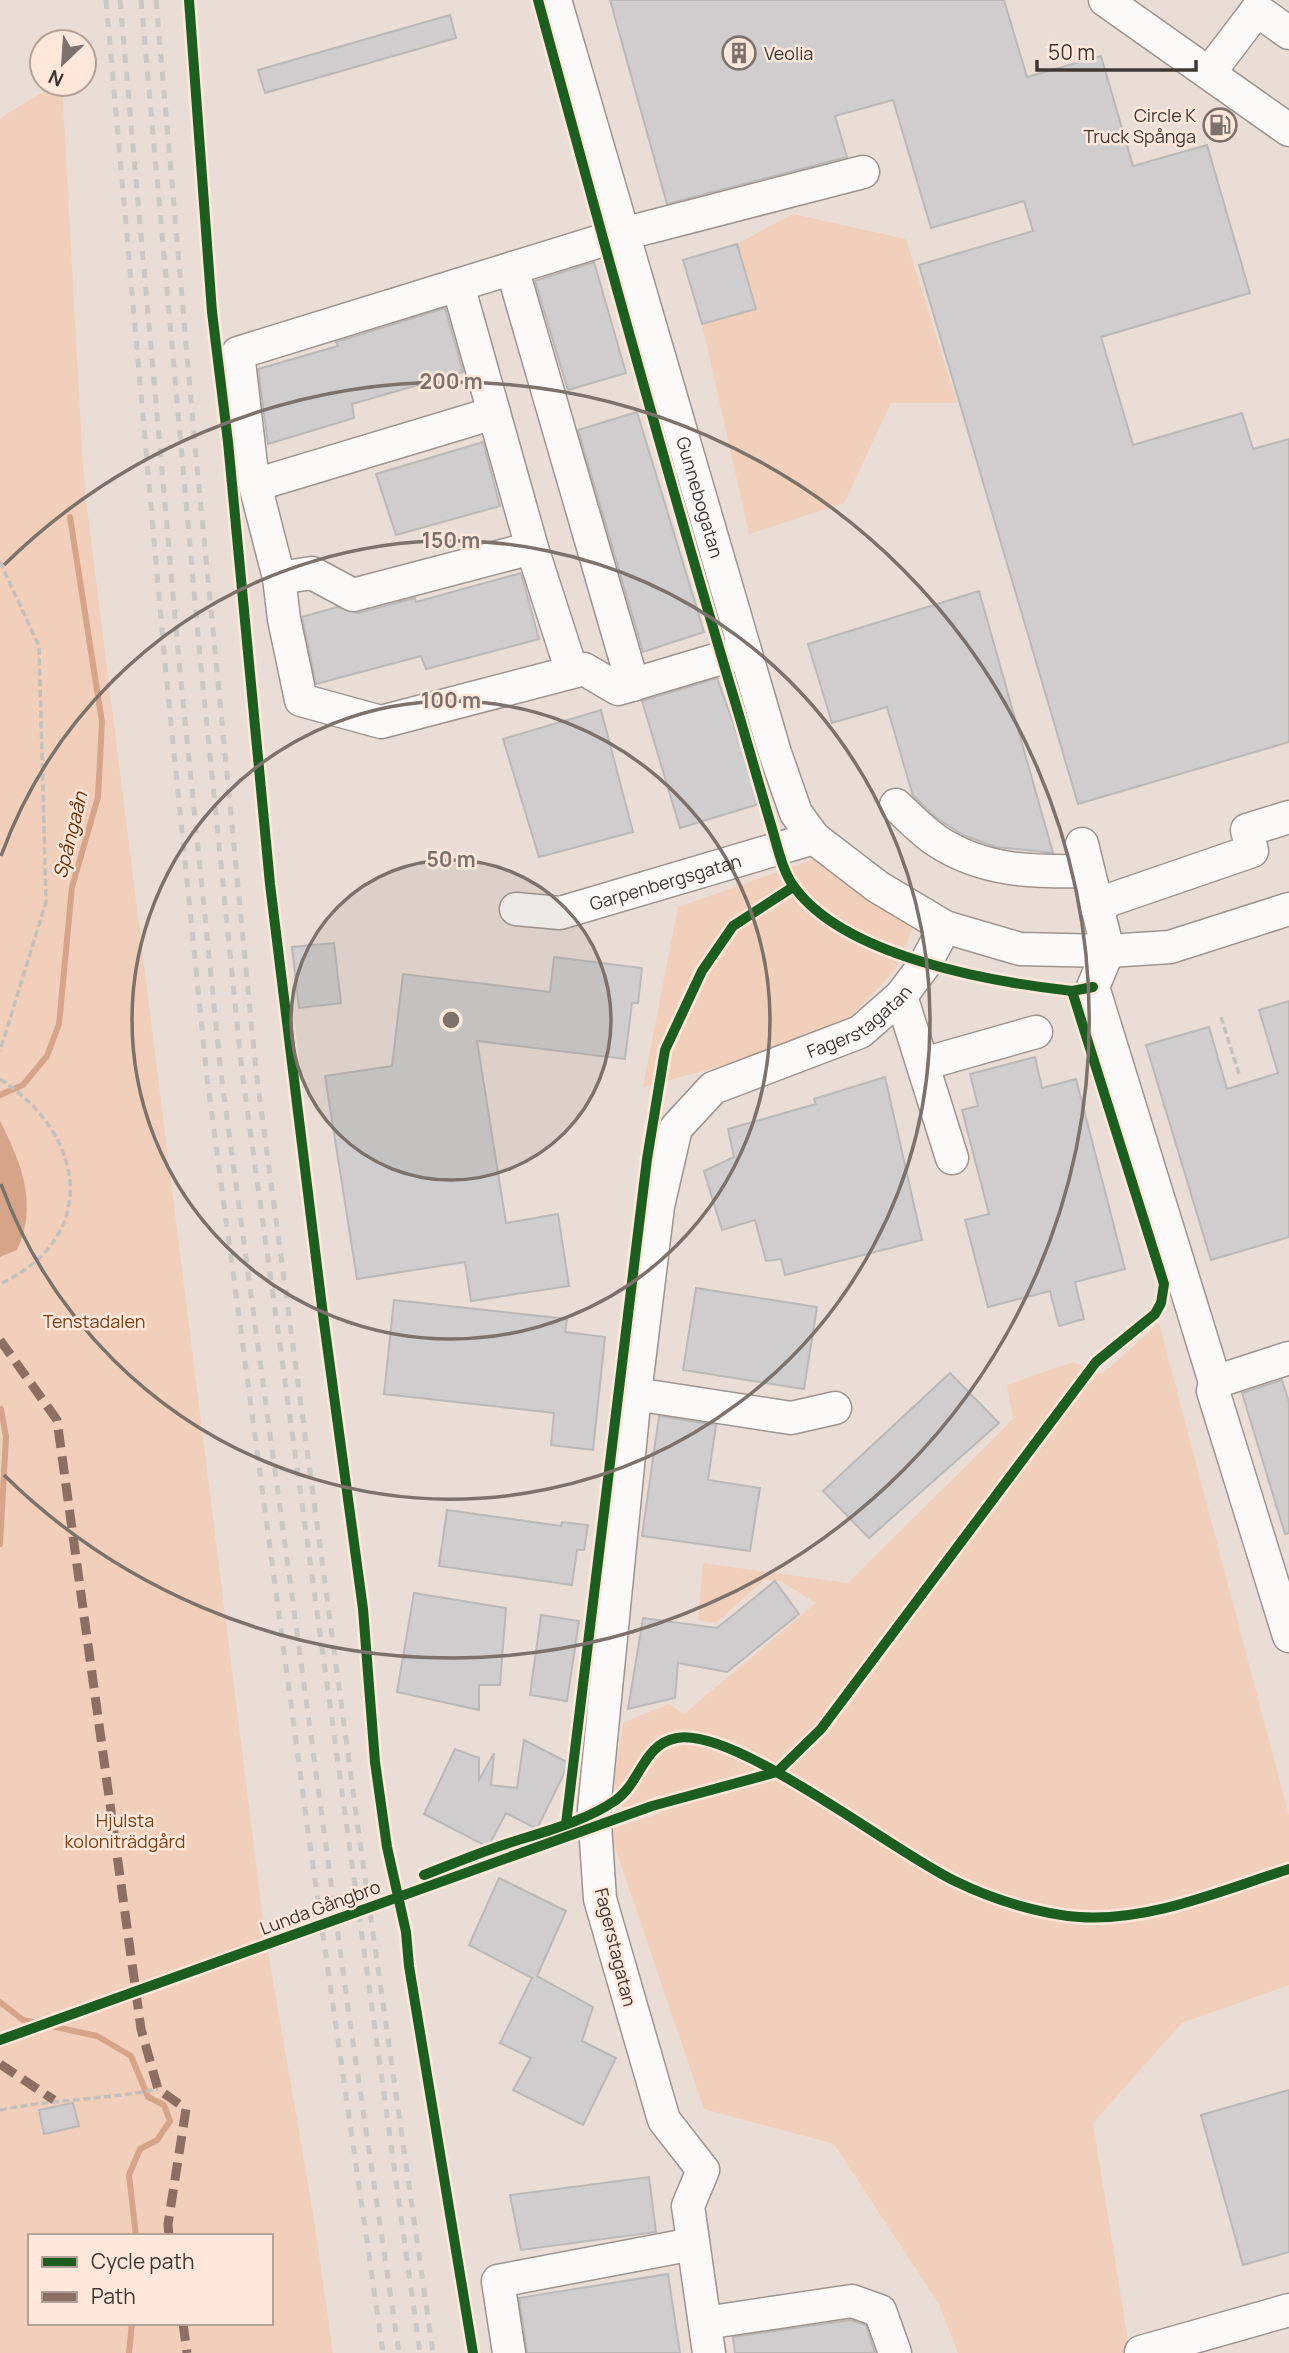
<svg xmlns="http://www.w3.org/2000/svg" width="1289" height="2353" font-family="Manrope,sans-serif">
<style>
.green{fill:#f2cfbb;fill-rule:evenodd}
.water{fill:#d6a488}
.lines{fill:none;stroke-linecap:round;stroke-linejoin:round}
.stream{stroke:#d6a488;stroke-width:6}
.building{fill:#cfcdcd;stroke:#bbb8b8;stroke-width:2}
.minor-casing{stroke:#9e948f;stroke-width:35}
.path{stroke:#c4c0be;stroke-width:3.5;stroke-dasharray:7 3.5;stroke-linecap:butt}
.minor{stroke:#fcfaf9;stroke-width:32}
.rail{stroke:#cbc8c6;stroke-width:5;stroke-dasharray:9 9;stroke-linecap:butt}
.quiet{stroke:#8d6e63;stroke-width:9;stroke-dasharray:18 9;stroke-linecap:butt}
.cycleway-casing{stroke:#ffe8db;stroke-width:15}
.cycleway{stroke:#1b5e20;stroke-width:10}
.ring{fill:none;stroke:#7c716b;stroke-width:3.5}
.labels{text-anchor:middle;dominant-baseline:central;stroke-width:5;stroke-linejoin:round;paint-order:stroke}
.poi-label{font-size:18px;fill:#403732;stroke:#ffe8db;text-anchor:start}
.street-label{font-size:18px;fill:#403732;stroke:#ffe8db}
.park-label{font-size:18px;fill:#7f4016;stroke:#ffe8db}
.water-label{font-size:19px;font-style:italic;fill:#6e3101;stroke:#ffe8db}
.centre{fill:#7c716b;stroke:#ffe8db;stroke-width:3.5}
.ring-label{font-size:21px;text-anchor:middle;font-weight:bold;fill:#7c716b;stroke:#ffe8db;stroke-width:5;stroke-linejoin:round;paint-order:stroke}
</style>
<rect width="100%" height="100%" fill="#eaddd6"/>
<g class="green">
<path d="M56,84H62L84,483L264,1928L314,2219L333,2353H0V118ZM30,2236H271V2323H30Z"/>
<path d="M793,214L906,239L957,403H891L844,503L749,534L702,324L756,309L737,244Z"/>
<path d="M817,858L913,927L896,969L847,1021L753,1058L643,1087L678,907Z"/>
<path d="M1159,1323L1289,1816V1985L1182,2023L1093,2123L1130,2353H958L939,2304L834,2144L704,2109L609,1830L661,1813L654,1799L623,1808L614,1784L623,1723L669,1704L684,1714L816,1603L780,1581L764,1580L716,1623L698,1620L703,1563L848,1583L1013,1419L1007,1385L1073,1362L1102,1374Z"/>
</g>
<path class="water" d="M0,1121C22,1164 38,1205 17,1250L0,1257Z"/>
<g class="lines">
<g class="stream">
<path d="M0,1095L23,1085L47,1056L59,1024L72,887L98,797L102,722L70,517"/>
<path d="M0,1544L6,1437L1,1409"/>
<path d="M0,2002L23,2020L97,2036L131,2056L148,2097L164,2105L170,2121L157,2140L140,2149L129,2175L136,2236"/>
<path d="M129,2353L132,2323"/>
</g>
</g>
<g class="building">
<path d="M610,0H1004L1027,77L1101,56L1133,166L1207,145L1250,293L1101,337L1133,445L1242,413L1253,449L1289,439V742L1078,804L919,265L1033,231L1024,201L931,228L893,100L835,116L847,157L667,204Z"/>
<path d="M450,15L456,38L265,93L258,70Z"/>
<path d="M737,244L756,309L702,324L683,260Z"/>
<path d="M594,262L626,373L568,390L535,281Z"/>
<path d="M445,308L463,372L352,404L354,418L268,444L258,369L338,346L336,342Z"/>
<path d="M637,412L704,632L643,652L578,430Z"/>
<path d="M483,442L500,506L396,535L376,474Z"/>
<path d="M521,573L539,639L426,669L421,656L316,684L302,617L337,607L358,613L415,598L416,602Z"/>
<path d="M979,591L1053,853L996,847L963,835L938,819L913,796L887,707L832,723L808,644Z"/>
<path d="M717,678L762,803L680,828L642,701Z"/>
<path d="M601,710L633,832L539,857L503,739Z"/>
<path d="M334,943L341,1003L299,1008L292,947Z"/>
<path d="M554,957L642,968L638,1003H632L625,1059L477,1041L506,1223L558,1214L569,1286L471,1301L465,1262L357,1279L325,1076L392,1066L403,974L550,992Z"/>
<path d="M1289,1001V1237L1211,1260L1146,1045L1209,1027L1227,1089L1278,1073L1259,1010Z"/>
<path d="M1035,1057L1042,1088L1076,1079L1125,1269L1075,1282L1084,1319L1059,1326L1050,1291L988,1307L965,1220L989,1214L962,1110L978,1106L970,1074Z"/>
<path d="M885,1077L922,1240L785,1275L781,1259L766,1261L755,1220L722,1230L704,1171L734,1157L728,1129L816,1104L814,1099Z"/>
<path d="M696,1288L817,1307L804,1389L683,1370Z"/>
<path d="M394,1300L567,1319L565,1332L605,1337L593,1450L551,1445L554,1413L384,1394Z"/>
<path d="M950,1373L999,1423L869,1538L823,1491Z"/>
<path d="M1282,1380L1289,1402V1533L1285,1534L1242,1393Z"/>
<path d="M659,1416L716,1425L708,1480L760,1488L750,1551L642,1536Z"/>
<path d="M447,1510L561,1526L562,1522L588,1525L584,1550H577L572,1585L439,1566Z"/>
<path d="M775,1581L799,1614L727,1672L678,1663L675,1698L628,1709L643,1618L717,1628Z"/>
<path d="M414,1593L506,1608L500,1685H479V1710L397,1692Z"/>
<path d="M541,1615L579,1621L567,1701L530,1695Z"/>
<path d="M524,1740L569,1763L537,1829L506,1813L488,1847L424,1814L455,1749L479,1758V1780L494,1753L491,1785L517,1788Z"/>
<path d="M499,1878L566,1911L537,1976L593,2007L582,2041L616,2058L583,2125L513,2090L531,2058L500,2043L532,1978L469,1945Z"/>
<path d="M1289,2090V2252L1243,2265L1201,2115Z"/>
<path d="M73,2103L79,2126L44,2134L39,2110Z"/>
<path d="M649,2177L656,2232L521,2250L510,2195Z"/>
<path d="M668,2274L680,2353H527L519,2298Z"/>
<path d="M850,2320L866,2325L875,2353H735L733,2337Z"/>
</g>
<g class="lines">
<defs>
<g id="minor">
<path id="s1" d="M555,0L775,753L796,813L814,838L878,887L945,927L1020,949L1108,951L1170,947L1289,909"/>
<path d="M1105,0L1289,130"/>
<path d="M1209,73L1257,10L1289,33"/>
<path d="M512,268L633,685"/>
<path d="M458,285L623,234L863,172"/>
<path d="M255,485L494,413"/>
<path d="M279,578L252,473L238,353L458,285L532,548"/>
<path d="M572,672L532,548L353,595L312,573L279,578L284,619L301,700L381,722L584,669L618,689L745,651"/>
<path d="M896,805C909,817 922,831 937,841C984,872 1034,872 1088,871"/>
<path d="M1082,844L1108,951L1093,987L1215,1382"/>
<path d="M1095,905L1252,851L1247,830L1289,817"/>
<path id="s2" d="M516,909L560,913L814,838"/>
<path d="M901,996L952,1158"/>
<path d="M923,1064L1036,1032"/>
<path d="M1289,1358L1215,1382L1213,1391L1289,1636"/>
<path d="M635,1394L791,1418L835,1408"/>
<path d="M705,2323L852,2301L880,2311L895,2353"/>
<path d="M1141,2352L1289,2310"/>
<path d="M509,2353L498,2281L693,2244"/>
<path id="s3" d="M709,2353L688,2206L703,2170L664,2120L600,1899L594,1810L635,1394L658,1206L676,1128L713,1088L860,1032L901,996L925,964L945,927"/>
</g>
</defs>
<use href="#minor" class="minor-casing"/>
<g class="path">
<path d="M0,562L39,646L46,902L0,1051"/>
<path d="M1221,1017L1240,1077"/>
<path d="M0,1079C85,1134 102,1236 0,1284"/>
<path d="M0,2110C52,2099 105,2100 158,2089"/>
</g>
<use href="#minor" class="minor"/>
<g class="rail">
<path d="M106,0L165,664L207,1078L308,1831L383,2353"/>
<path d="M120,0L179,661L221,1074L349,2015L399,2353"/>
<path d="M141,0L200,657L242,1072L420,2353"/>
<path d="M156,0L195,446L256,1071L358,1828L433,2353"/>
</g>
<g class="quiet">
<path d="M0,1340L57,1420L141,2029L158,2089L186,2109L168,2224L169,2236"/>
<path d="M0,2064L54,2100"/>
<path d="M183,2323L187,2353"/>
</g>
<defs>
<g id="cycleway">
<path d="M189,0L212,312L228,442L270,884L323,1315L363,1609L375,1762L387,1847L406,1932L409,1966L473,2353"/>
<path d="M538,0C601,232 664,464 733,695C746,738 758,781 771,825C777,844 782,872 795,888C846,957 992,982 1072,991"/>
<path d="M566,1824L647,1159L665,1050L702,971L733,926L793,887"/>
<path d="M424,1875C450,1865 476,1854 503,1845C539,1833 585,1822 616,1800C641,1782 643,1744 677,1738C736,1727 896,1854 957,1882C992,1899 1039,1914 1079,1917C1150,1922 1222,1890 1289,1869"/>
<path d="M0,2040L652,1806L777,1772L821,1729L1096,1362L1155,1314L1161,1303L1164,1284L1072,991L1093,987"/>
</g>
</defs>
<use href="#cycleway" class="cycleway-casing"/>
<use href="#cycleway" class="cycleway"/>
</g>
<circle cx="451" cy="1020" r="160" fill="#7c716b" fill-opacity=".12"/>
<g class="ring">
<circle cx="451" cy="1020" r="160"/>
<circle cx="451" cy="1020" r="319"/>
<path d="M1 856A479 479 0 1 1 1 1184"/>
<path d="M4 565A638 638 0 1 1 4 1475"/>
</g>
<defs>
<symbol id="building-ring" viewBox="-11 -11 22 22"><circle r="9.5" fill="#ffe8db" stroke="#7c716b" stroke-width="1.5"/><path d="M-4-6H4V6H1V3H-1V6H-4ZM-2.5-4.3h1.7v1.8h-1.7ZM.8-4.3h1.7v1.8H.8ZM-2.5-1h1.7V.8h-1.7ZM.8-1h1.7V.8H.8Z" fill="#7c716b"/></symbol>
<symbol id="fuel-ring" viewBox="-11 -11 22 22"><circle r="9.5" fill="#ffe8db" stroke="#7c716b" stroke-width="1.5"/><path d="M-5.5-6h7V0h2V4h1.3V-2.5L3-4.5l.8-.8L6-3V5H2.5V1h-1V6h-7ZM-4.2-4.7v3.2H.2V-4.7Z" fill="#7c716b"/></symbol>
</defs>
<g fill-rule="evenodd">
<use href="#building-ring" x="720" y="34" width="38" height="38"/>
<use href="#fuel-ring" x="1201" y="106" width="38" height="38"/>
</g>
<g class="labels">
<g class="poi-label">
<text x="764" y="53">Veolia</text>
<text x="1196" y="115" text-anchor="end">Circle K<tspan x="1196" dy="21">Truck Spånga</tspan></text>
</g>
<g class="street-label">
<text stroke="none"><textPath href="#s1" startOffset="518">Gunnebogatan</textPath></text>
<text stroke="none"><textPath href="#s2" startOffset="154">Garpenbergsgatan</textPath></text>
<text stroke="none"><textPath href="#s3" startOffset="1474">Fagerstagatan</textPath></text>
<text transform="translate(320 1907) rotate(-20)">Lunda Gångbro</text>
<text transform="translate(616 1947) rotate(76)">Fagerstagatan</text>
</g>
<g class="park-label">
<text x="94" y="1321">Tenstadalen</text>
<text x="125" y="1820">Hjulsta<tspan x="125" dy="21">koloniträdgård</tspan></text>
</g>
<g class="water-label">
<text transform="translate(70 835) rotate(-76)">Spångaån</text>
</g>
</g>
<circle cx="451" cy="1020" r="10" class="centre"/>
<g class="ring-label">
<text x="451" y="389">200 m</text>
<text x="451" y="548">150 m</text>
<text x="451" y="708">100 m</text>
<text x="451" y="867">50 m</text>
</g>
<rect x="28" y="2234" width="245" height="91" fill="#ffe8db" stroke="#b3a197" stroke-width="2"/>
<rect x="42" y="2257" width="35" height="10" fill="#1b5e20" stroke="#b3a197" stroke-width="2"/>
<text x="91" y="2269" font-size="21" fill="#403732">Cycle path</text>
<rect x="42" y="2292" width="35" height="10" fill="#8d6e63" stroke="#b3a197" stroke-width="2"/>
<text x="91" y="2304" font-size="21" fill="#403732">Path</text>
<g transform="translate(63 63) rotate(205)"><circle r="33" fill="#ffe8db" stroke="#b3a197" stroke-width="2"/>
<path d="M0-5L12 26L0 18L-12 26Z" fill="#7c716b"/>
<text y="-10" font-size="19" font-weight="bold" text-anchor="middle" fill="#403732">N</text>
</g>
<path d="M1037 60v10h159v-10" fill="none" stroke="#403732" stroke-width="3.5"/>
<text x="1048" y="60" font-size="21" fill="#403732" stroke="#ffe8db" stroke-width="5" paint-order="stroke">50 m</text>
</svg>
